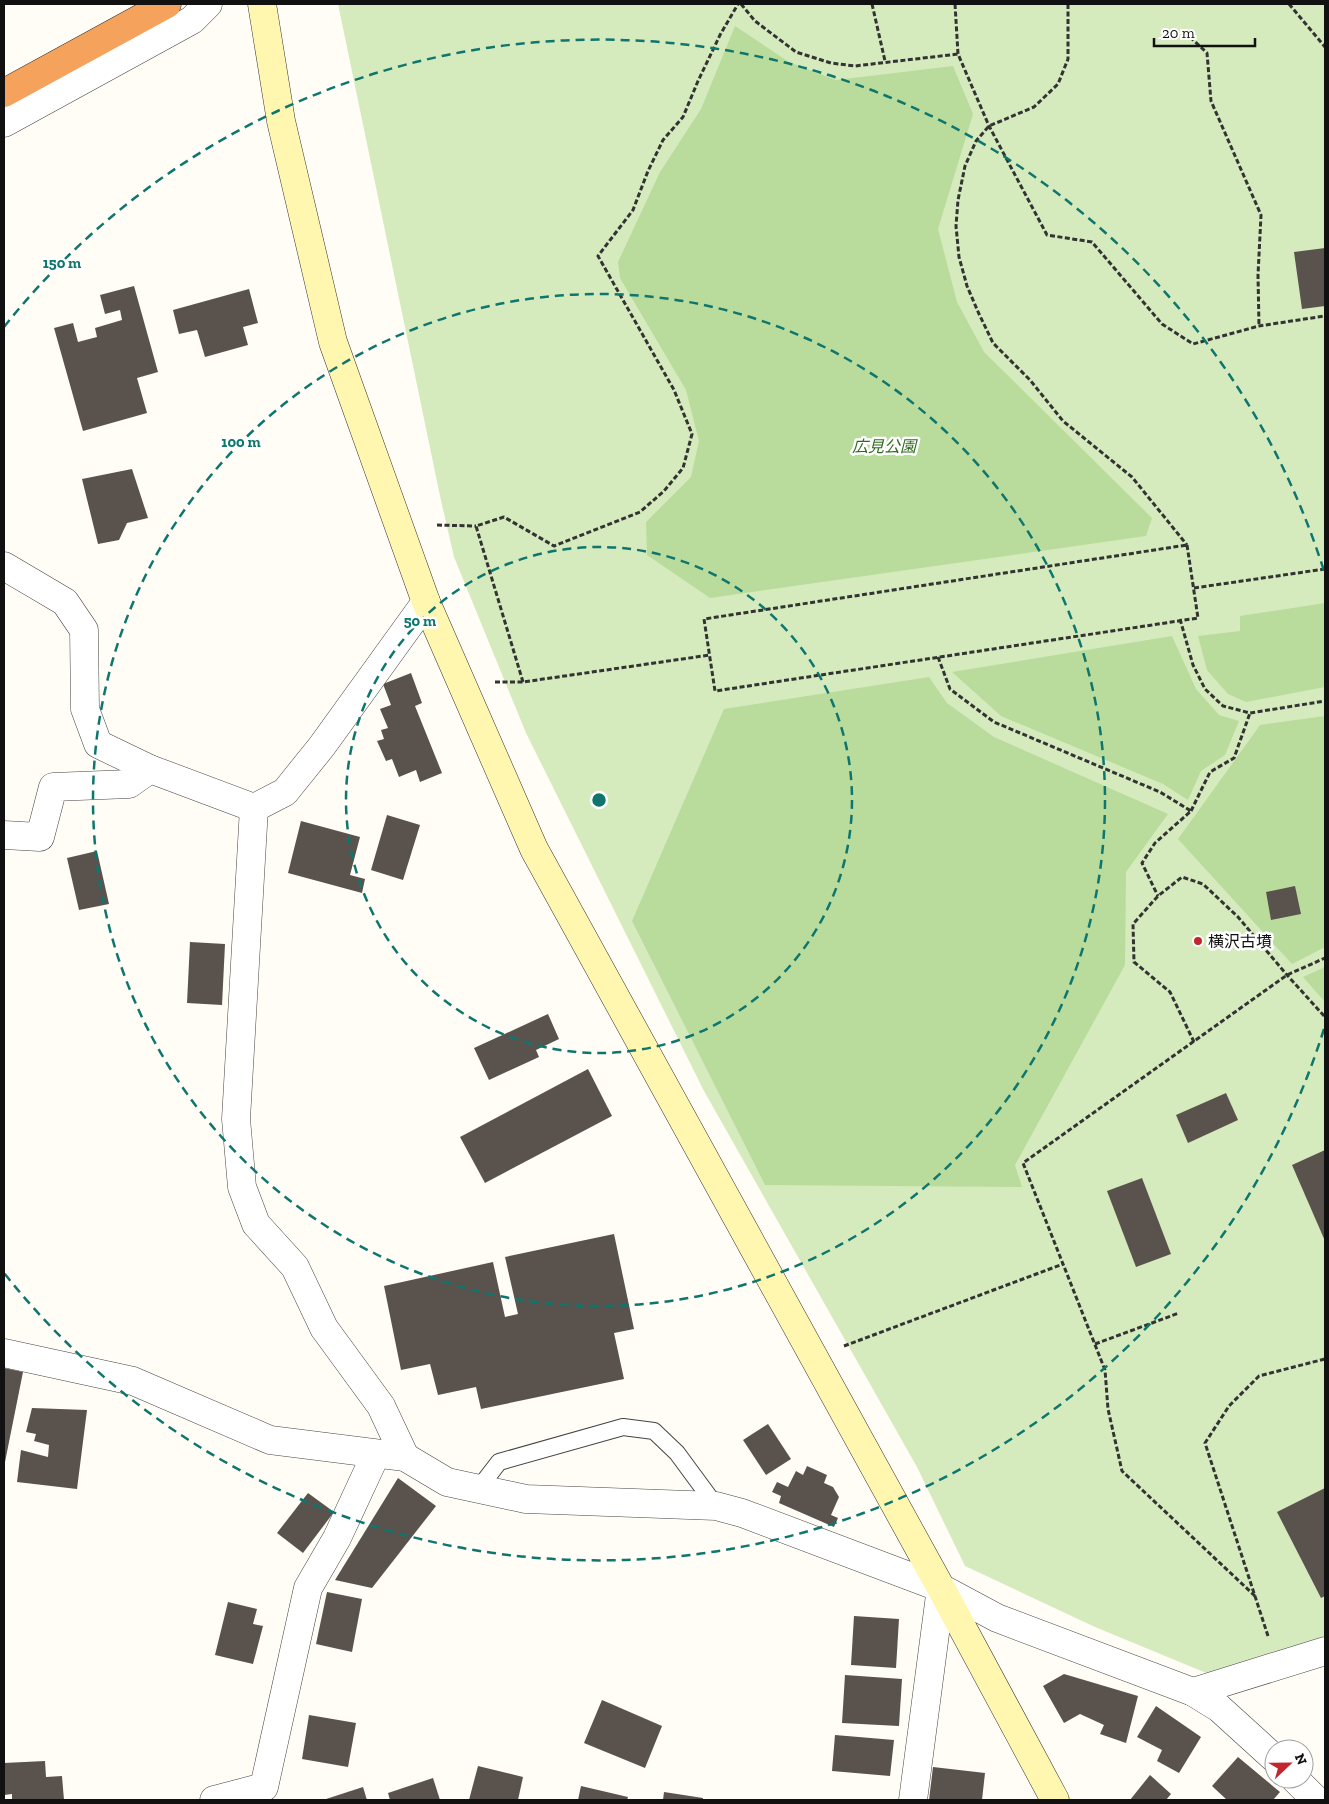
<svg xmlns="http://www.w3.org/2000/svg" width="1329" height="1804" font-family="'Zilla Slab','Noto Sans JP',serif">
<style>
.green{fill:#d5ebbd}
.forest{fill:#b9dc9c}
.building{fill:#5a524d}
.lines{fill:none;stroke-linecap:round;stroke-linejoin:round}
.lane-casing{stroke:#444;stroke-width:18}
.street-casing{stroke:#444;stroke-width:29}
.secondary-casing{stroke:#333;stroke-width:29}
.highway-casing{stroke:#222;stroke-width:29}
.path{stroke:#333;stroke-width:3;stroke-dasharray:5 2.5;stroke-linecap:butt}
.lane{stroke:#fff;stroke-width:16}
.street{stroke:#fff;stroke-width:28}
.secondary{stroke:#fff6b0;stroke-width:28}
.highway{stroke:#f5a25d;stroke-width:28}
.ring{fill:none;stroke:#0f766e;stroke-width:2.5;stroke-dasharray:9 6}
.poi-dot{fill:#c4262e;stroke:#fff;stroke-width:2}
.labels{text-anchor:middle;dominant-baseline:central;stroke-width:5;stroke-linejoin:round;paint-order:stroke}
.park-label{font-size:16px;font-style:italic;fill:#2f6b1f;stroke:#fff}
.poi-label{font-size:16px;fill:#111;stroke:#fff;text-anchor:start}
.centre{fill:#0f766e;stroke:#fff;stroke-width:2.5}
.ring-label{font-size:15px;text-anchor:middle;font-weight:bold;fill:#0f766e;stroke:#fff;stroke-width:5;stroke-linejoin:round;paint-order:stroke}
</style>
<rect width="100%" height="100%" fill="#fffdf5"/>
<path class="green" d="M338,4H1325V1638L1216,1677L1095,1627L965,1566L917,1467L704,1091L526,733L454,557L440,496Z"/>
<g class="forest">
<path d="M735,26L789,62L836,80L953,66L973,114L938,229L957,302L984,352L1152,518L1146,536L710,598L647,555L646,522L691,477L699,441L686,390L620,278L618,262L660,172L701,109Z"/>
<path d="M1325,603V687L1246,702L1228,694L1207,670L1198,636L1240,631V616Z"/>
<path d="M1172,636L1196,689L1219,715L1239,721L1225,755L1201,771L1188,800L1163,784L1001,716L952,672Z"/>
<path d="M929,677L947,703L994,737L1168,814L1126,872L1125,965L1015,1165L1022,1187L765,1185L632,921L724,709Z"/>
<path d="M1325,716V947L1292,964L1178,839L1260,725Z"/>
<path d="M1325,967V1002L1303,977Z"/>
</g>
<g class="building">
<path d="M1325,248V306L1302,309L1294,252Z"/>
<path d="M134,286L158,372L137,378L147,413L83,431L54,328L73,323L78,342L97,337L95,328L122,320L120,310L105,314L100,295Z"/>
<path d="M249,289L258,323L243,327L248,345L205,357L197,330L179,334L173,310Z"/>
<path d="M132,469L148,518L127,523L119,540L98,544L82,479Z"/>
<path d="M411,673L422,703L415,706L442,773L420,782L416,770L399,777L392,759L386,761L377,741L384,739L381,730L388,728L380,709L391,705L383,684Z"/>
<path d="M387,815L420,825L403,880L371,870Z"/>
<path d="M301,821L360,837L350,875L365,879L362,893L288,873Z"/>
<path d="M97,851L109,904L79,910L67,858Z"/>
<path d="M1295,886L1301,914L1271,920L1266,892Z"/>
<path d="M190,942L225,944L222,1005L187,1003Z"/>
<path d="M548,1014L559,1039L536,1050L539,1057L489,1080L474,1048Z"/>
<path d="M588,1069L612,1116L485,1183L460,1137Z"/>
<path d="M1226,1093L1238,1120L1188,1143L1176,1115Z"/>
<path d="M1325,1150V1241L1292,1165Z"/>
<path d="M1142,1178L1171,1254L1136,1267L1107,1191Z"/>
<path d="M614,1234L634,1329L614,1333L624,1379L481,1409L476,1387L438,1395L430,1364L401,1370L384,1286L493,1262L505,1317L518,1314L505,1257Z"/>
<path d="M4,1368L23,1372L5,1462H4Z"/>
<path d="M32,1408L87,1410L77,1489L17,1482L21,1450L48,1457L49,1445L34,1441L36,1434L26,1432Z"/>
<path d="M768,1424L791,1459L766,1475L743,1440Z"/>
<path d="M807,1466L827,1475L824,1483L833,1487L839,1497L831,1515L838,1518L834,1527L779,1503L781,1496L772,1492L777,1482L788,1487L796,1471L803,1475Z"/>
<path d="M398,1478L436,1506L372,1588L335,1580Z"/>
<path d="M1325,1488V1596L1321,1598L1277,1512Z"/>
<path d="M308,1493L334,1512L303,1553L277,1533Z"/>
<path d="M327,1592L362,1599L352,1652L316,1644Z"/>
<path d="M228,1602L257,1609L253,1624L263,1626L253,1664L215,1655Z"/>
<path d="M854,1616L899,1619L896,1668L851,1665Z"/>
<path d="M1064,1674L1138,1696L1126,1743L1100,1734L1104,1725L1080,1714L1064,1723L1043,1686Z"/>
<path d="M845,1675L902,1679L899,1726L842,1723Z"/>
<path d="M602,1700L662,1726L645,1768L584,1743Z"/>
<path d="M1156,1706L1201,1737L1179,1773L1157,1761L1162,1750L1137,1737Z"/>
<path d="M309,1715L356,1723L348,1767L302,1759Z"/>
<path d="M835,1735L894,1740L890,1776L832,1771Z"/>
<path d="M1238,1757L1280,1792L1273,1800H1227L1212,1786Z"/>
<path d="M45,1761L46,1777L62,1776L64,1800H12V1794L4,1795V1763Z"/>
<path d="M478,1766L523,1777L518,1800H469Z"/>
<path d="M933,1767L985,1773L982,1800H929Z"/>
<path d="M1150,1775L1171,1794L1166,1800H1130Z"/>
<path d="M433,1778L440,1800H390L388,1793Z"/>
<path d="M581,1786L628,1797L627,1800H578Z"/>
<path d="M363,1787L367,1800H323Z"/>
<path d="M664,1792L703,1798V1800H663Z"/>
</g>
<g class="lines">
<defs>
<path id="lane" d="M479,1488L499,1462L623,1427L654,1431L677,1453L716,1506"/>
<g id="street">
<path d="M4,123L192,20L208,4"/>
<path d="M4,566L65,602L84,630L85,709L98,744L150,769L254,808L285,792L322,746L426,602"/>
<path d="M254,808L236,1119L242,1187L256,1224L295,1267L324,1328L381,1406L405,1457"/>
<path d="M4,835L40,837L53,787L129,784L150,769"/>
<path d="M4,1353L133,1381L270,1440L405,1457L447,1482L526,1499L716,1506L742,1513L941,1588L997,1618L1193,1692L1219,1708L1274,1758"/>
<path d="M1193,1692L1325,1651"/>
<path d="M1295,1779L1316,1800"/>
<path d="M214,1800L264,1787L308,1588L337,1538L376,1454"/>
<path d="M913,1800L941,1588"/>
</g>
<path id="secondary" d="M262,4L281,121L333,342L426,602L534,849L941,1588L1055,1800"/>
<path id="highway" d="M4,93L167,4"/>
</defs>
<use href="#lane" class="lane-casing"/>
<use href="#street" class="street-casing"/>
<use href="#secondary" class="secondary-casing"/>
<use href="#highway" class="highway-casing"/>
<g class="path">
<path d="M741,4L755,21L796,52L831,63L855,66L958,54"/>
<path d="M872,4L885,61"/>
<path d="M955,4L958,54L989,126L1047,235L1092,242L1162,324L1193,344L1259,326L1325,316"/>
<path d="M1068,4V59L1058,84L1034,107L989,126L976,141L965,166L958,200L956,226L959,257L967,286L979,314L993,343L1030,380L1063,421L1132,477L1187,545"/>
<path d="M1289,4L1325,47"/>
<path d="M1190,37L1207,53L1211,101L1261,215L1258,275L1259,326"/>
<path d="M437,525L476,526"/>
<path d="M1187,545L1198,618L715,691L704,619Z"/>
<path d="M1194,588L1325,569"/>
<path d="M1180,619L1193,665L1205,689L1223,706L1250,713L1325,701"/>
<path d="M938,657L950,689L994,722L1160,792L1191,811L1155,843L1142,863L1158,896"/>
<path d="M495,682H523L710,655"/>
<path d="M523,682L476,526L504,517L554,546L640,512L664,491L683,468L692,434L674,390L598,256L633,210L648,171L663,140L683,117L698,81L720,35L738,4"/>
<path d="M1191,811L1210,772L1234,758L1250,713"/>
<path d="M1194,1042L1170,992L1134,962L1133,924L1158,896L1182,877L1203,884L1238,917L1287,975L1325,1017"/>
<path d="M1095,1344L1179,1313"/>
<path d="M844,1346L1063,1264"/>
<path d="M1255,1596L1122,1471L1108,1409L1105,1370L1023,1163L1287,975L1325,958"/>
<path d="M1268,1636L1205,1443L1229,1406L1259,1376L1325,1359"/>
</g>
<use href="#lane" class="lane"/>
<use href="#street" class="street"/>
<use href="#secondary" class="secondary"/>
<use href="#highway" class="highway"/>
</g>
<g class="ring">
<circle cx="599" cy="800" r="253"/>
<circle cx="599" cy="800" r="506"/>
<path d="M1324 1029A760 760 0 0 1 4 1273M4 327A760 760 0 0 1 1324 571"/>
</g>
<circle class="poi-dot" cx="1198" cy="941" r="5"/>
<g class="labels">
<g class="park-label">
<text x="884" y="446">広見公園</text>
</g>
<g class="poi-label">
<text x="1208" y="941">横沢古墳</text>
</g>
</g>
<circle cx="599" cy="800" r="8" class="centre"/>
<g class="ring-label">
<text x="62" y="268">150 m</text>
<text x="241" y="447">100 m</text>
<text x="420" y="626">50 m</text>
</g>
<rect width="1329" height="1804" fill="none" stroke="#111111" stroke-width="10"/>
<g transform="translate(1289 1764) rotate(68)"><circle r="24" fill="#ffffff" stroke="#a0a0a0"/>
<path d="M0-4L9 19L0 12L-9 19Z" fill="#c4262e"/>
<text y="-8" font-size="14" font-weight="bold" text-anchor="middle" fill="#111111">N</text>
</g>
<path d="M1154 38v8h101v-8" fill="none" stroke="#111111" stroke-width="2.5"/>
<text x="1162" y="38" font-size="15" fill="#111111" stroke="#ffffff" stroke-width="4" paint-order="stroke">20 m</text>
</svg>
